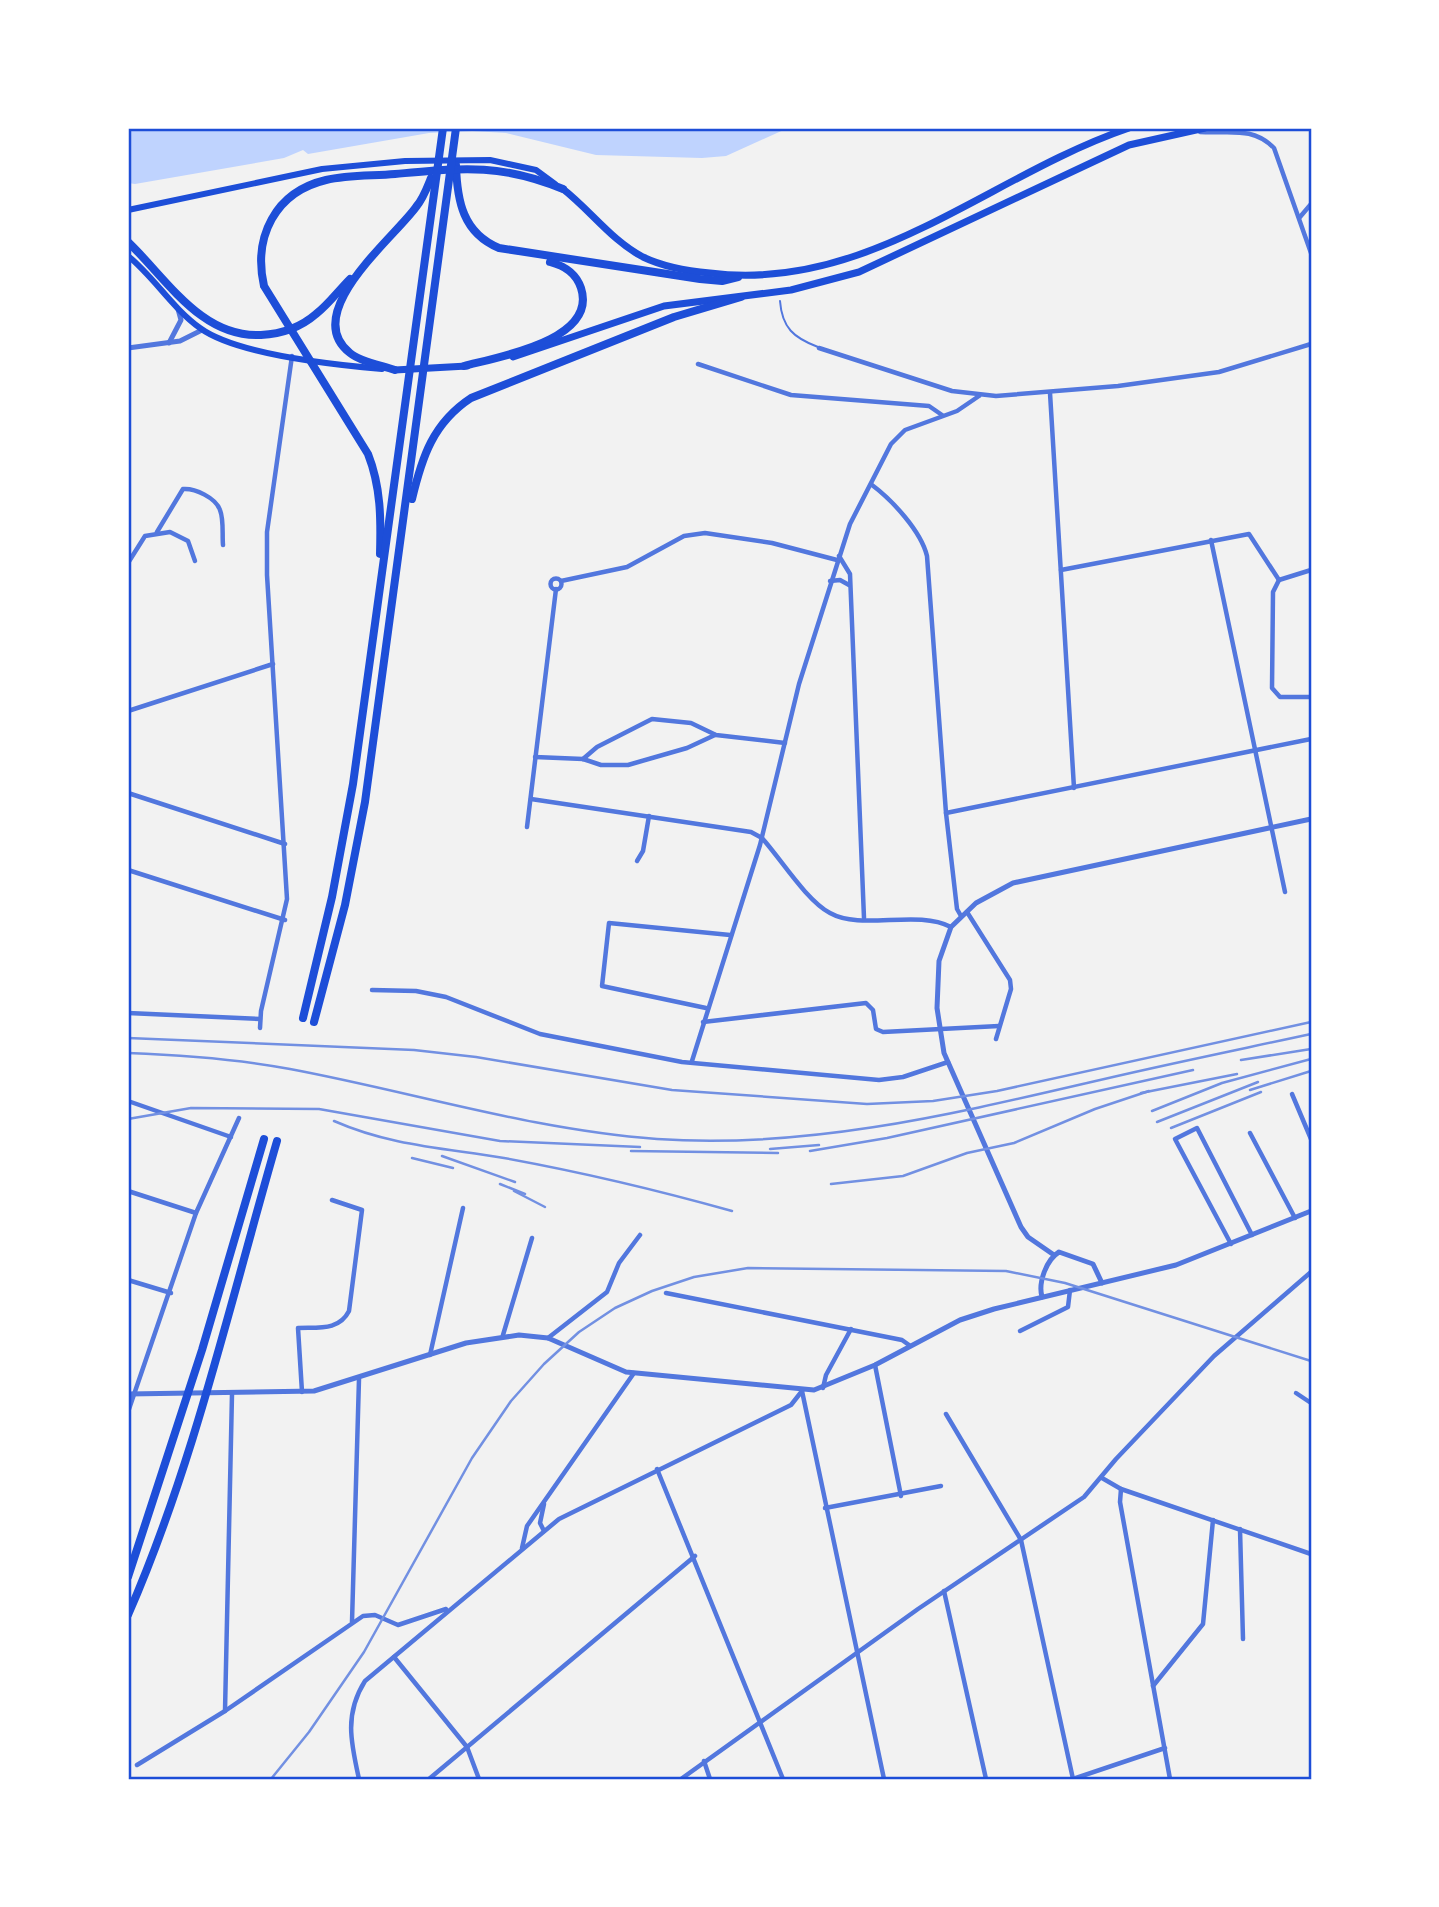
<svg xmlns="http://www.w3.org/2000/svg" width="1439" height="1907" font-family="'Alegreya Sans',sans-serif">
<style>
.water{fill:#bfd3fe}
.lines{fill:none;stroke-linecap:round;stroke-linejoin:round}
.service{stroke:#5277de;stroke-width:2}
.minor{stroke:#5277de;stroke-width:4.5}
.tertiary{stroke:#5277de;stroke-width:5}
.secondary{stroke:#1d4ed8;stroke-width:6}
.primary{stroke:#1d4ed8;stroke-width:7}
.motorway{stroke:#1d4ed8;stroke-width:8}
.rail{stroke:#7290e2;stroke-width:2.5}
.neatline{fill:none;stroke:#1d4ed8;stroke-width:2.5}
</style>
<rect width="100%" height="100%" fill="#f2f2f2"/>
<path class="water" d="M128,128L725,129L788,128L726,156L702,158L596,155L506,133L472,131L429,133L308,154L303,150L284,158L135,184L128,183Z"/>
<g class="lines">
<path class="service" d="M780,301C782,328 794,338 818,347"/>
<g class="minor">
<path d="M1200,132C1230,134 1252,126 1274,148L1311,253"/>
<path d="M1300,217L1311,204"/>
<path d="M819,348L952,391L996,396L1118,386L1219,372L1311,344"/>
<path d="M698,364L791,395L929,406L942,415"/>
<path d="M1050,393L1074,788"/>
<path d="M872,485C892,500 921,531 927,556L946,813L957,909L961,916"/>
<path d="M157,532L183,489C195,488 216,498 220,510C224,520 222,534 223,545"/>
<path d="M1211,540L1285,892"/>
<path d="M839,556L850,574L864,918"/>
<path d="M128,563L145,536L170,532L188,541L195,561"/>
<path d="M1061,570L1249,534L1279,580"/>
<circle cx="556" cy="584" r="5.5"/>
<path d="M1279,580L1273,592L1272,688L1280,697H1311"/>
<path d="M1279,580L1311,570"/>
<path d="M561,581L627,567L684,536L705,533L772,543L837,560"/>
<path d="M830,581L840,580L849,585"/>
<path d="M128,711L273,664"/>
<path d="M535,757L583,759L601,765H628L687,748L715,735"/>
<path d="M583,759L597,747L652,719L691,723L716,735L785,743"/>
<path d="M128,793L285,844"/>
<path d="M531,799L751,832L762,838C781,859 806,900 830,913C862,931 916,909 951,927"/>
<path d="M946,813L1311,739"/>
<path d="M527,827L556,589"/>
<path d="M637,861L643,851L649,816"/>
<path d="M128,870L285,920"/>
<path d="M967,912L1010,980L1011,989L996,1039"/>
<path d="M372,990L416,991L446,997L540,1034L682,1062L879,1080L903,1077L948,1062"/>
<path d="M706,1008L602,986L609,923L730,935"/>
<path d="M128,1013L260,1019"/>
<path d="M703,1022L866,1003L873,1010L876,1029L883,1032L999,1026"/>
<path d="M260,1028L261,1011L287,899L267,575V532L292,356"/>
<path d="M692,1061L760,845L799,684L850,524L891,444L905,430L957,411L979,396"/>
<path d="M1292,1094L1311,1139"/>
<path d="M128,1101L231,1137"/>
<path d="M1250,1133L1295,1218"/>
<path d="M128,1191L196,1213"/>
<path d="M1231,1244L1175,1139L1197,1128L1252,1235"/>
<path d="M128,1280L171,1293"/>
<path d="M666,1293L902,1340L909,1345"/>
<path d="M1020,1331L1068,1307L1070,1290"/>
<path d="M503,1335L532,1238"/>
<path d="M548,1338L607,1292L619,1263L640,1235"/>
<path d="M430,1355L463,1208"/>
<path d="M875,1365L901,1496"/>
<path d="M823,1388L826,1375L851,1329"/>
<path d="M802,1391L884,1779"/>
<path d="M302,1392L298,1328C318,1327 339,1331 349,1311L362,1210L332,1200"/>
<path d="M1296,1393L1311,1403"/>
<path d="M128,1412L196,1213L239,1118"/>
<path d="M946,1414L1021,1540L1073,1779"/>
<path d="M657,1469L783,1779"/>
<path d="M1102,1478L1121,1489L1311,1554"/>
<path d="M1121,1489L1120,1502L1170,1779"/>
<path d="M544,1504L540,1523L544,1531"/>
<path d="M825,1508L941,1486"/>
<path d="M1240,1529L1243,1639"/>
<path d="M522,1548L527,1526L634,1373"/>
<path d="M944,1591L986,1779"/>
<path d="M352,1622L359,1379"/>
<path d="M394,1657L467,1747L479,1779"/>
<path d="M1153,1686L1203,1624L1213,1520"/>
<path d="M225,1711L232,1394"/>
<path d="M704,1761L710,1779"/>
<path d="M137,1765L225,1711L363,1616L375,1615L398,1625L446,1609"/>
<path d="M359,1779C351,1743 344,1714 365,1681L559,1519L791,1405L802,1391"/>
<path d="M429,1779L695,1556"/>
<path d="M681,1779L918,1609L1084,1497L1116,1459L1214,1356L1311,1272"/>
<path d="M1073,1779L1165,1748"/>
</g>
<g class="tertiary">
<path d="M169,343L181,320L178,309"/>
<path d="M128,348L180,341L202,330"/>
<path d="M1054,1255L1028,1237L1021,1227L944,1053L937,1008L939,961L951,927L976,903L1013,883L1311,819"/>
<path d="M1042,1297C1038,1283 1046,1260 1059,1252L1093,1264L1102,1283"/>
<path d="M128,1394L314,1391L466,1343L519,1335L548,1338L626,1372L814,1390L875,1365L960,1320L994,1309L1176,1265L1311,1211"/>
</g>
<g class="secondary">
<path d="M128,210L322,169L405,161L490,160L536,170L555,184"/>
<path d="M128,256C154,277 172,308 200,328C237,355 336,365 382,369"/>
</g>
<g class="primary">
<path d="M563,189C590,210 612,241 643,257C664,267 687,271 710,273C869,293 988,176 1129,128"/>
<path d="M513,357L664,306L791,290L859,272L1129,145L1205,128"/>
<path d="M395,370L467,366"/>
</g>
<g class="motorway">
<path d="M456,165C457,201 463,233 499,248L700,279L722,281L738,277"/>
<path d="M128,242C167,279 201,338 261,335C281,334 301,327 316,314C328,305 339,290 350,279"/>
<path d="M464,366C498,357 598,340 581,288C576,273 565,266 550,262"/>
<path d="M395,370C381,365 361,362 350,353C299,313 395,237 416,207C423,199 427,188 431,178"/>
<path d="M412,499C422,457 433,423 471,398L674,317L741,297"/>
<path d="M380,554C381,519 381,487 368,454L264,286C253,237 275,192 326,180C348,175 373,176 395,174C462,168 499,163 563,189"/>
<path d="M303,1018L332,897L353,784L443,128"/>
<path d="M314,1022L345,905L365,802L456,128"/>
<path d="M128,1577L202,1350L264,1139"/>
<path d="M128,1615C194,1464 231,1299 277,1141"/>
</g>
<g class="rail">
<path d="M128,1038L414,1050L476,1057L672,1090L867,1104L933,1101L997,1091L1311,1022"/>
<path d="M128,1053C182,1055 237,1059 290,1069C413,1092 532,1130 657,1139C804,1149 945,1116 1087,1083C1162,1065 1237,1050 1311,1034"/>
<path d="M1241,1060L1311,1049"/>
<path d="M1250,1090L1311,1071"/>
<path d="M1141,1093L1237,1074"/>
<path d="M1152,1111L1222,1083L1311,1059"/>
<path d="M128,1119L191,1108L319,1109L500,1141L640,1147"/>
<path d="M334,1121C391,1146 444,1148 504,1158C581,1172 657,1190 732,1211"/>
<path d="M1157,1122L1258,1082"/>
<path d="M1171,1128L1261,1092"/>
<path d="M770,1149L819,1145"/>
<path d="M631,1151L778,1153"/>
<path d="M810,1151L887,1138L1193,1070"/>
<path d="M442,1156L515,1182"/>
<path d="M412,1158L453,1168"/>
<path d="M500,1184L525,1194"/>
<path d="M831,1184L903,1176L967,1153L1014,1143L1095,1109L1149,1091"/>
<path d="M514,1191L545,1207"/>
<path d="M271,1779L309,1732L364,1652L472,1458L511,1401L544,1364L579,1332L615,1308L652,1291L694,1277L748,1268L1006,1271L1065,1283L1311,1361"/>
</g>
</g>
<rect width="1439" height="1907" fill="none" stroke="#ffffff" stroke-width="259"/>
<rect x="130" y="130" width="1180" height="1648" class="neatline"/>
</svg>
